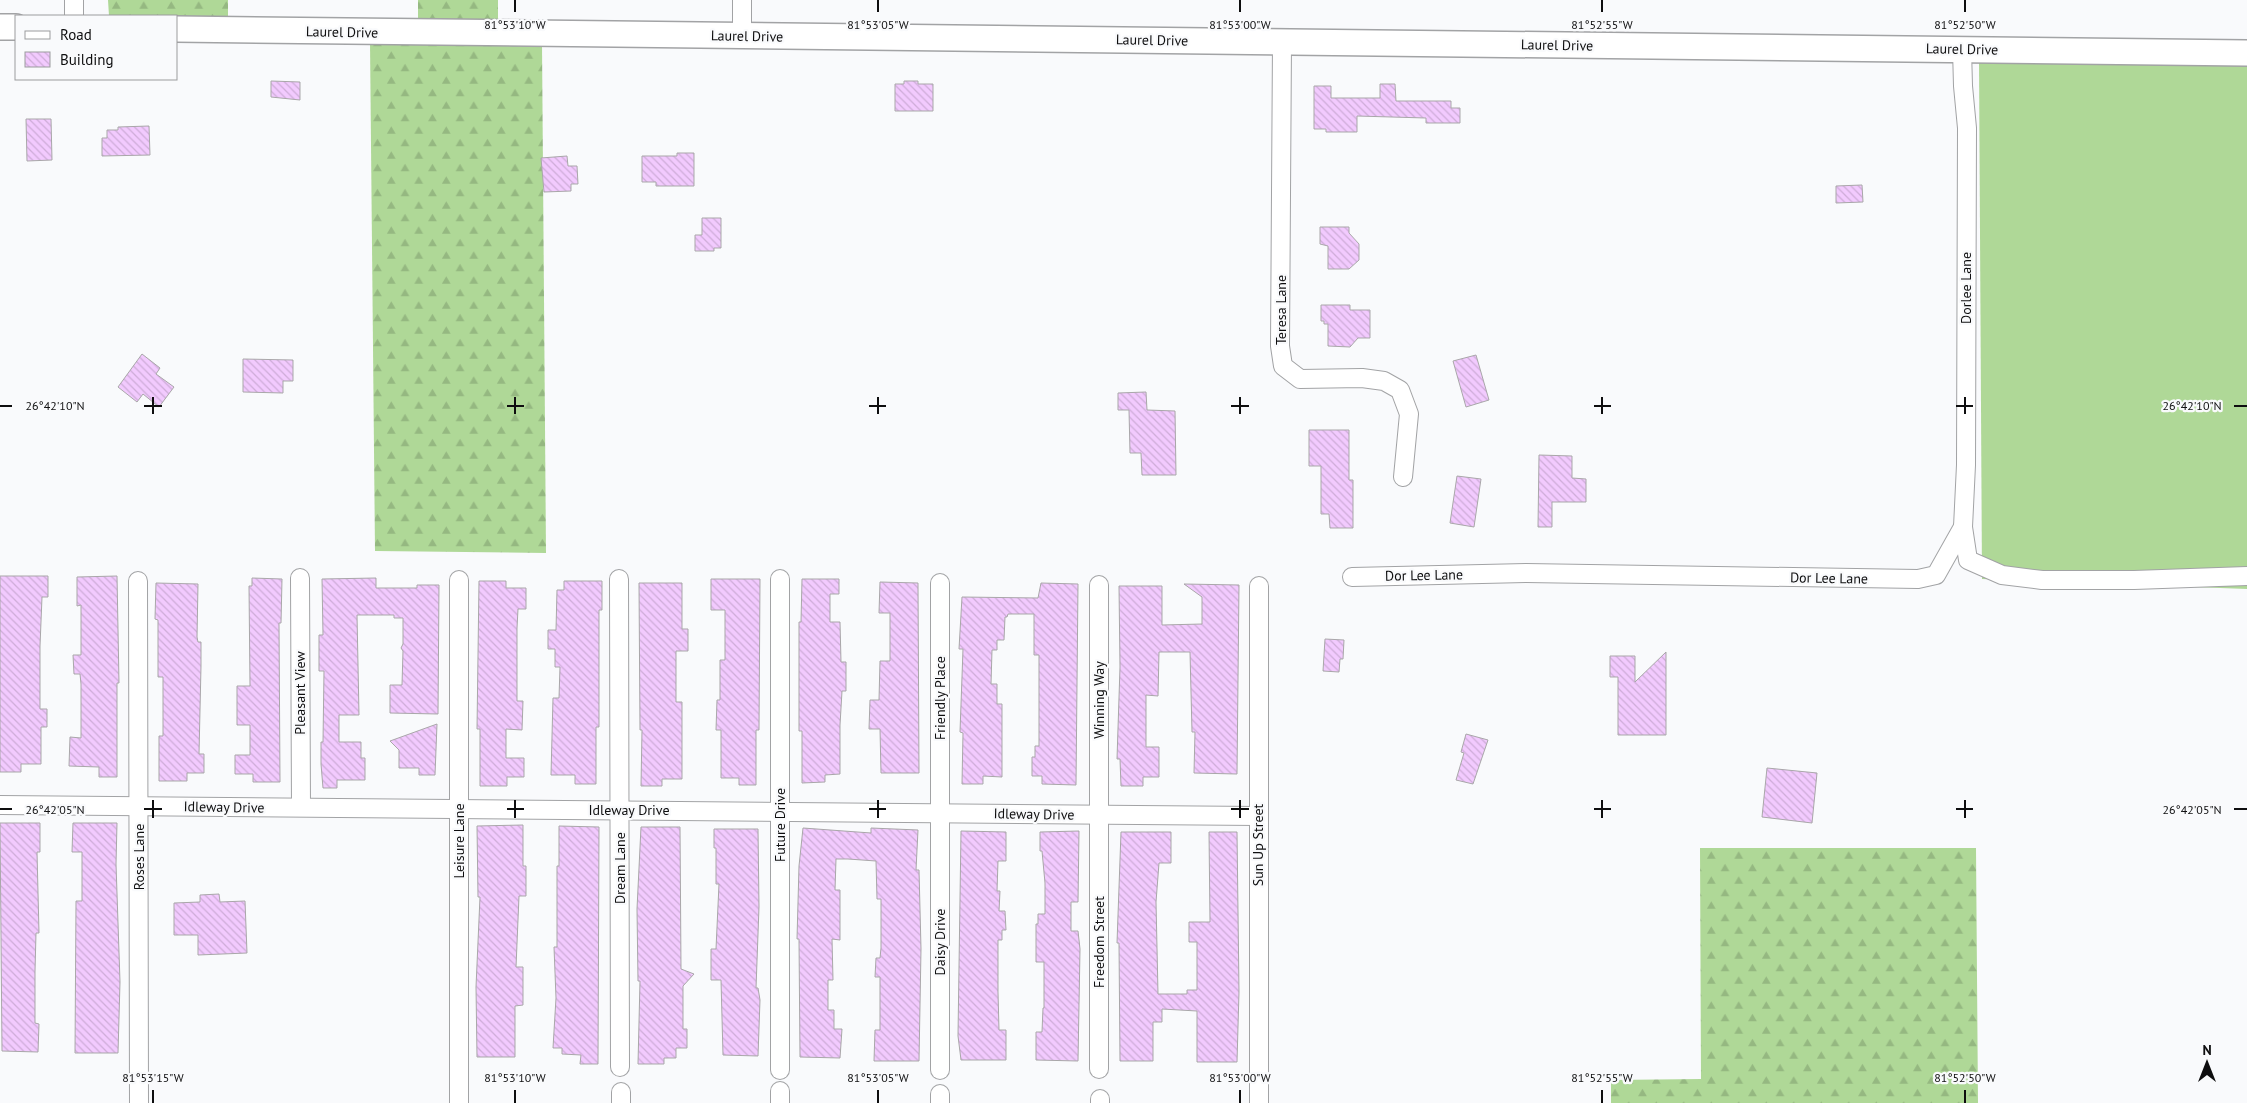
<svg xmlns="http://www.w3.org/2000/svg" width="2247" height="1103" font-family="'PT Sans',sans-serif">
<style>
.grass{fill:#afd897}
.forest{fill:url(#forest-firs)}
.building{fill:url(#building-back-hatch);stroke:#a9a7a9}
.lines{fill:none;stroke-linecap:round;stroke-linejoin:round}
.street-casing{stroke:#a2a3a5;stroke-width:20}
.secondary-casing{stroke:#a2a3a5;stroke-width:28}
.street{stroke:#fff;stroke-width:18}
.secondary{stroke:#fff;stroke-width:25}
.ticks{fill:none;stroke:#0e0e0f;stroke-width:2}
.labels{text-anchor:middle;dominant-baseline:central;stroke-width:4.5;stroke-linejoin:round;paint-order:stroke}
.street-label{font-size:14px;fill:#0e0e0f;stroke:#f9fafc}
.ticks-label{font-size:12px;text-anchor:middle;fill:#0e0e0f;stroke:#f9fafc;stroke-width:4.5;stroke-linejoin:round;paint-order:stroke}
</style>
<defs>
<pattern id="forest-firs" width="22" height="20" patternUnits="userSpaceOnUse" patternTransform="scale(1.25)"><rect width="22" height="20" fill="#afd897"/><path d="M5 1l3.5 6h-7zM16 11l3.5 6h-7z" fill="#95b881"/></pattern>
<pattern id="building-back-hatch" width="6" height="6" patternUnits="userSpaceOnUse" patternTransform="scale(1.25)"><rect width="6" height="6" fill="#f2cafe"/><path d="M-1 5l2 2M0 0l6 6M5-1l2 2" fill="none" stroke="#ceacd8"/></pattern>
</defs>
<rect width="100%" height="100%" fill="#f9fafc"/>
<path class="grass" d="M1979,60L2247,63V589L1982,579Z"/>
<g class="forest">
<path d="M108,0H228V20L176,19V16H109Z"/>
<path d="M418,0H498V23L418,22Z"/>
<path d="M370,42L542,44L546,553L375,551Z"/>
<path d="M1700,848H1976L1978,1103H1611V1080L1701,1079Z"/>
</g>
<g class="building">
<path d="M271,81L300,82V100L271,97Z"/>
<path d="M904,81H918V84H933V111H895V84H904Z"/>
<path d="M1380,84H1395L1396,101H1451V108H1460V123H1426V118L1357,116V132H1326V129H1314V86H1331V98H1380Z"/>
<path d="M26,119H51L52,160L27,161Z"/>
<path d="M149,126L150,155L102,156V138H107V130H118V127Z"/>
<path d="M677,153H694V186H656V182H642V156H677Z"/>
<path d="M567,156L568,166H577L578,184H571V191L544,192L541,158Z"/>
<path d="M1862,185L1863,202L1836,203V186Z"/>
<path d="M702,218H721V248H714V251H695V235H702Z"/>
<path d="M1320,227H1349V233L1359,244V260L1349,269H1328V246L1320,244Z"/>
<path d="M1321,305H1350V310H1370V338H1358L1350,347L1328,346V324H1324V321H1321Z"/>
<path d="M142,354L160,368L156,374L174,387L159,407L143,394L137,402L118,387Z"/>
<path d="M1476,355L1489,400L1466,407L1453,361Z"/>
<path d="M243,359L293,360V381H283V393L243,392Z"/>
<path d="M1146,392L1147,410L1175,411L1176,475H1142L1141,453H1130L1129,410H1118V393Z"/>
<path d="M1309,430H1349V480H1353V528H1330L1329,514H1321V466H1309Z"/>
<path d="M1539,455L1572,456V478L1586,479V502H1552V527H1538Z"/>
<path d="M1457,476L1481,479L1474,527L1450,523Z"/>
<path d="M0,576H48V597H42L40,646V709H47V727H41V764H21V772H0Z"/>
<path d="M117,576L119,683H117V777H99V767L69,766L70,737L81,738V684L80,674H74L73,655H81V605L77,606V577Z"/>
<path d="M252,578L282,579L281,623H279L280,782H253V774H235V755H250V725H237V686H250L249,586H252Z"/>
<path d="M376,578V588H417V585H439L438,714L390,713V685H402L403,651L401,648L403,644V618H394V615H357L359,715H339V742H361V758H365V780H337V788H323L321,764V742H323L324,671H319V635H323L322,579Z"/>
<path d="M711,579H760L759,730H756V785H739V778H721V730H716L717,700H720V660H725V610H711Z"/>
<path d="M802,579H839V594H830V622H840L841,662H846V691H842L840,725V774L825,775V782L802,783V731H799V622H801Z"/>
<path d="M479,581H506V588H526V609H518L517,628V701H523L522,730L506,729V758H524V777H507V786H480V729H477Z"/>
<path d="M564,581H602V610H599V727H596V784H575V775H551L553,698H559L560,667H555V649H548V630H556L557,590H564Z"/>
<path d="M880,582L918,583L919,773H881L880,729H869L870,700H879L880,661H890V613H879Z"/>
<path d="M156,583L198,584L197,637L198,642H201V666L199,754H204V773H187V781H159V736H163V677H158V620L155,619Z"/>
<path d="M639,583H682V629H688V651H676V702H682V779H662V786H641L642,730H640Z"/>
<path d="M1041,583L1078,584L1076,785L1042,784V776H1032V757H1035V746H1039V655H1034V614H1008L1007,617H1005L1004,640H997V650H992L991,684H997V704H1002V777L983,776V784H962L963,733L960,732L963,649H959L962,597L1038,598Z"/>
<path d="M1184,584L1239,585L1237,774L1194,773L1195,732H1192L1190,652H1159L1158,696L1146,695V747H1159V777H1143V786H1121L1120,759H1117L1120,667L1119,586H1162V625L1202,624V597Z"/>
<path d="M1325,639L1344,640L1343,659H1340L1339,672L1323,671Z"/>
<path d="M1666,652V735H1618V677H1610V656H1635V682Z"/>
<path d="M437,724L435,775H419V768H399V750L390,741Z"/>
<path d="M1466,734L1488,740L1473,784L1456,780L1464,753L1461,752Z"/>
<path d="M1767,768L1817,773L1812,823L1762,817Z"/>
<path d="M0,823H40V852H37L39,933H36L35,971V1023L39,1024L38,1052L2,1051Z"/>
<path d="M73,823H117L116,864L120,982L118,1053H75L76,901H82V852H72Z"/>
<path d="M523,825V866H526V896H519L516,967H523V1005L515,1006V1057H477L476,987L480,897H478L477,826Z"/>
<path d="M559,826L599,827L598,1064H580L581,1055L562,1054V1048H553L556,998L554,947H557V866H559Z"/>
<path d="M641,827H680L681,969L694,974L683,986V1029H687V1048H676V1058H664V1064H638L640,981H638L637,909Z"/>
<path d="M803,828L871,833V828L918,830L916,870H919L921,949L919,1061H874L875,1030H880V977H875L876,958H880L881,948V899H877L876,861L848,859H836L835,890H840V940L832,939L833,980H828V1010H834V1029H842L840,1058L800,1057L799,939H797L799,866Z"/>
<path d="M714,829H758L759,907L756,988H758L760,1000L758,1056L723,1055L721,980H711V949H716L719,884H716V848H714Z"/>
<path d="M961,831L1006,832V861H998L997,891H1000L999,911H1005L1006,930H1002V940H998V992L999,1030H1006V1060H961L958,1036Z"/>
<path d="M1079,831L1078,902H1071V931H1078L1080,949L1078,1061L1036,1060V1032H1042L1043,1008H1044V962H1036V924H1038V914H1045V883L1042,851H1040V832Z"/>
<path d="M1121,832H1171V863H1159L1156,902L1158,994H1187V990H1197V942H1189V922H1210L1209,832H1237L1239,992L1237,1062H1197V1011L1162,1009V1022H1153V1061H1120L1119,943H1117Z"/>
<path d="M219,894L220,902L245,901L247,953L198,955V935H174V903L200,902V895Z"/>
</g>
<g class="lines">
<defs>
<g id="street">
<path d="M74,0V16"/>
<path d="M742,36V0"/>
<path d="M1282,42L1280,346L1283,366L1300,379L1362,378L1384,381L1400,390L1409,414L1403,477"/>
<path d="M1962,49L1963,86L1967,128L1966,465L1963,527L1968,560L2002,575L2042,580H2134L2247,576"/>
<path d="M1352,577L1526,573L1918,579L1936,575L1963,527"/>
<path d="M300,578L301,807"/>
<path d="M619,579L620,1067"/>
<path d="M780,579V1070"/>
<path d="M138,581L139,1103"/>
<path d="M940,583V1070"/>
<path d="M1099,585V1069"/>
<path d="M0,805L1258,816"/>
<path d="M459,1103V580"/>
<path d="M621,1103V1092"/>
<path d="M780,1103V1091"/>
<path d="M940,1103V1094"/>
<path d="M1100,1103V1099"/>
<path d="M1259,1103V586"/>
</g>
<g id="secondary">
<path d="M0,27H16"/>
<path d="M176,29L2247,53"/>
</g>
</defs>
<use href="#street" class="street-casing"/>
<use href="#secondary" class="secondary-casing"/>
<use href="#street" class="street"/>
<use href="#secondary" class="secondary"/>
</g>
<path class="ticks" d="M515,0V12M878,0V12M1240,0V12M1602,0V12M1965,0V12M153,397V414M515,397V414M878,397V414M1240,397V414M1602,397V414M1965,397V414M0,406H12M144,406H162M507,406H524M869,406H886M1231,406H1249M1594,406H1611M1956,406H1973M2234,406H2247M153,800V818M515,800V818M878,800V818M1240,800V818M1602,800V818M1965,800V818M0,809H12M144,809H162M507,809H524M869,809H886M1231,809H1249M1594,809H1611M1956,809H1973M2234,809H2247M153,1090V1103M515,1090V1103M878,1090V1103M1240,1090V1103M1602,1090V1103M1965,1090V1103"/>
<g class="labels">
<g class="street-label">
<text transform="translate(342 32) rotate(1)">Laurel Drive</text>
<text transform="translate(747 36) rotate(1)">Laurel Drive</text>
<text transform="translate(1152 40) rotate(1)">Laurel Drive</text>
<text transform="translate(1557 45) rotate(1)">Laurel Drive</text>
<text transform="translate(1962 49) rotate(1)">Laurel Drive</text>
<text transform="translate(1966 288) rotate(-90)">Dorlee Lane</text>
<text transform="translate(1281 310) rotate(-90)">Teresa Lane</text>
<text transform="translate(1424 575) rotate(-1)">Dor Lee Lane</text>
<text transform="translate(1829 578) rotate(1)">Dor Lee Lane</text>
<text transform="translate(300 693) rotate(-90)">Pleasant View</text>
<text transform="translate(940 698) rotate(-90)">Friendly Place</text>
<text transform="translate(1099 700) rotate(-90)">Winning Way</text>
<text transform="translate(224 807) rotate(1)">Idleway Drive</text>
<text x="629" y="810">Idleway Drive</text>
<text transform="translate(1034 814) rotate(1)">Idleway Drive</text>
<text transform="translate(780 825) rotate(-90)">Future Drive</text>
<text transform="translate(459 841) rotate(-90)">Leisure Lane</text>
<text transform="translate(1258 845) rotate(-90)">Sun Up Street</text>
<text transform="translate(139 857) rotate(-90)">Roses Lane</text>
<text transform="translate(620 868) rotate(-90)">Dream Lane</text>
<text transform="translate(940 942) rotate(-90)">Daisy Drive</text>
<text transform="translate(1099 942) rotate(-90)">Freedom Street</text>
</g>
</g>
<g class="ticks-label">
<text x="515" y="29">81°53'10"W</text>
<text x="878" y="29">81°53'05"W</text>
<text x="1240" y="29">81°53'00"W</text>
<text x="1602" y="29">81°52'55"W</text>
<text x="1965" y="29">81°52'50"W</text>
<text x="55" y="410">26°42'10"N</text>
<text x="2192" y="410">26°42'10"N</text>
<text x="55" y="814">26°42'05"N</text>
<text x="2192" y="814">26°42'05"N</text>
<text x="153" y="1082">81°53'15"W</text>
<text x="515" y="1082">81°53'10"W</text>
<text x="878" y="1082">81°53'05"W</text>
<text x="1240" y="1082">81°53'00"W</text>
<text x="1602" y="1082">81°52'55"W</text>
<text x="1965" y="1082">81°52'50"W</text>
</g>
<rect x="15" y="15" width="162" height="65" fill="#f9fafc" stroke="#9b9c9d"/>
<rect x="25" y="31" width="25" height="8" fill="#ffffff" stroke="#9b9c9d"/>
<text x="60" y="40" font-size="15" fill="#0e0e0f">Road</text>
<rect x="25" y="52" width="25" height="15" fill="url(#building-back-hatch)" stroke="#9b9c9d"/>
<text x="60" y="65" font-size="15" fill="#0e0e0f">Building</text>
<g transform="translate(2207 1063)" stroke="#f9fafc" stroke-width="4" paint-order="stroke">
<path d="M0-4L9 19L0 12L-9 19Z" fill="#0e0e0f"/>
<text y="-8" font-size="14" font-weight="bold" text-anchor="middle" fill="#0e0e0f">N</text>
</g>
</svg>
